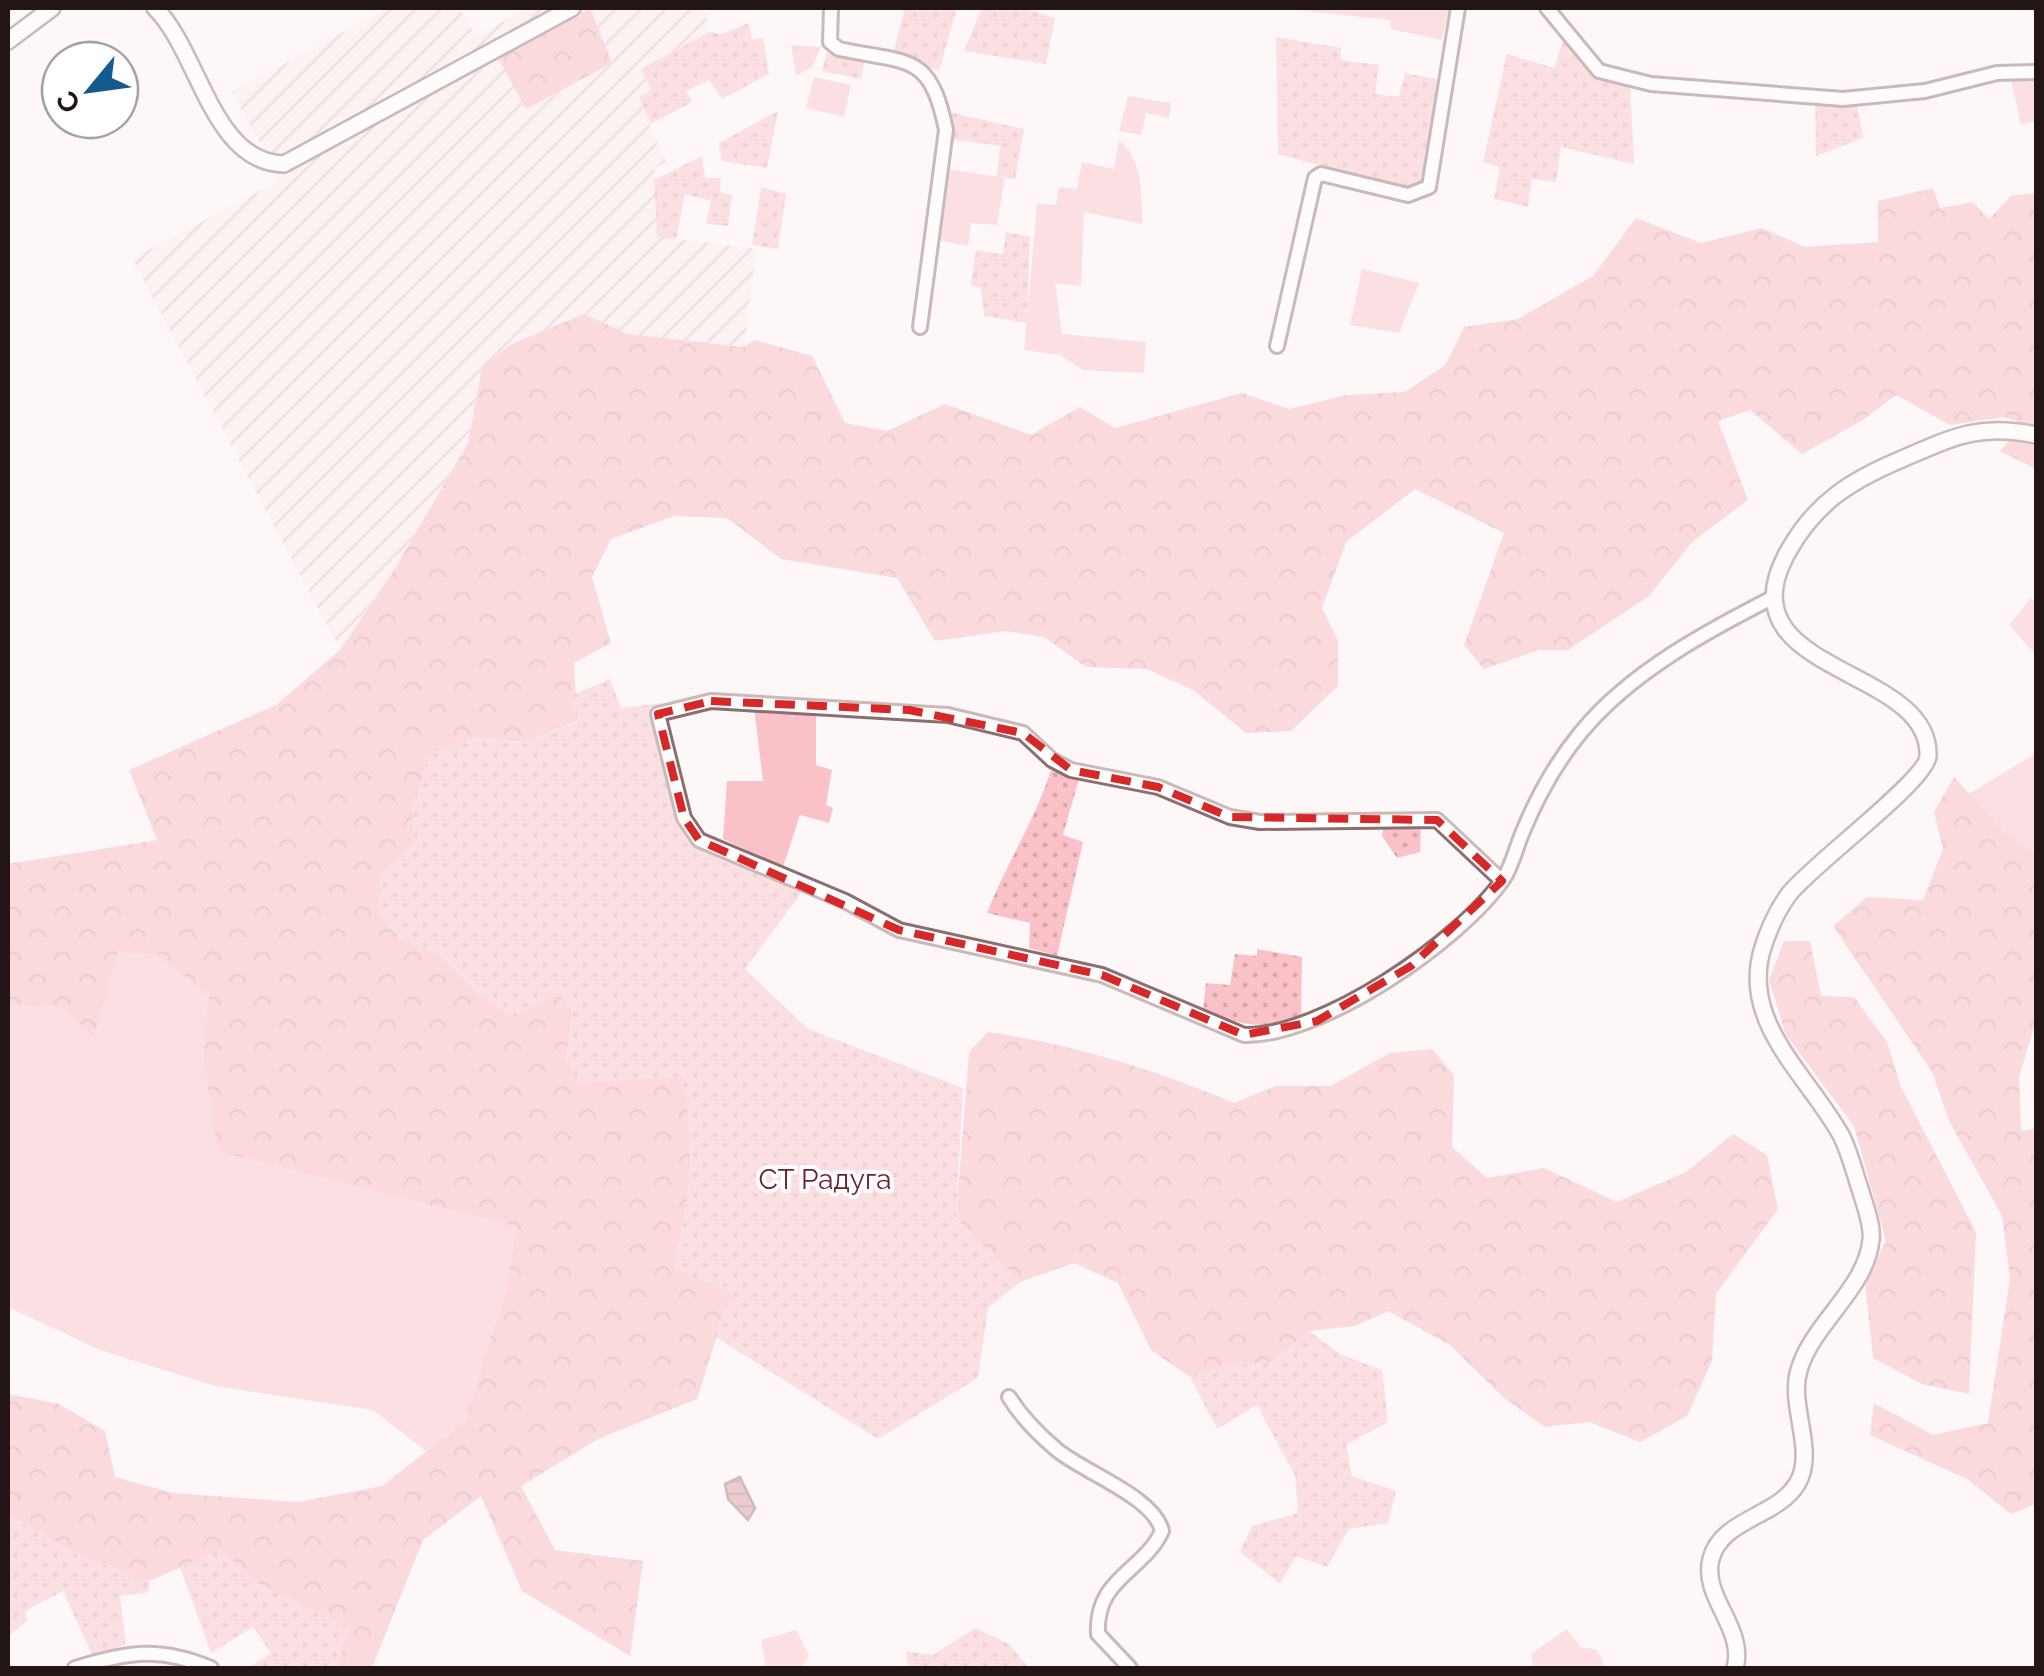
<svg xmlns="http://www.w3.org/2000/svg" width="2044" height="1676" font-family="Raleway,sans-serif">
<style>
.industrial{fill:url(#industrial-furrows)}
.grass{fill:#fac2c8}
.forest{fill:url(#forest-crowns)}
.garden{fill:url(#garden-dots)}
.water{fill:url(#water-rules);stroke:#9e6f74;stroke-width:2.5}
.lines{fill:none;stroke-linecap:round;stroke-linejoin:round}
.minor-casing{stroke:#8c6e71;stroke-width:18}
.tertiary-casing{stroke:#8c6e71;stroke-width:20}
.minor{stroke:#fff;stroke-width:12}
.tertiary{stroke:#fff;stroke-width:15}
.marked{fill:none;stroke:#d62828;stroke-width:8;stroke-dasharray:20 12;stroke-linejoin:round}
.labels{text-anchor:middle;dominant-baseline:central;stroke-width:8;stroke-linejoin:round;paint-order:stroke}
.park-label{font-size:28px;fill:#6b2031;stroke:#fff}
</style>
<defs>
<pattern id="industrial-furrows" width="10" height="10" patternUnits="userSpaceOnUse" patternTransform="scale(2.5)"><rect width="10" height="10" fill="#fbeaeb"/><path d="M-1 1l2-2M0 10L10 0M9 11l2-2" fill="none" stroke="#d7c8c9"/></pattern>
<pattern id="forest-crowns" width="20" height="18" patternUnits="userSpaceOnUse" patternTransform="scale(2.5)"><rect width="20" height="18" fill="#f8b6be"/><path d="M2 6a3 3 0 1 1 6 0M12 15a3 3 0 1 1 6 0" fill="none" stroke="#d49ca3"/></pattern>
<pattern id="garden-dots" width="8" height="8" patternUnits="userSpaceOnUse" patternTransform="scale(2.5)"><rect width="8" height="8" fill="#fac2c8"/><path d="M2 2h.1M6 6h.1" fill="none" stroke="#d6a6ab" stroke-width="1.8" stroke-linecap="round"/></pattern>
<pattern id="water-rules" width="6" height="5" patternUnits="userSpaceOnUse" patternTransform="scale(2.5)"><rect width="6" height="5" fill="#d4959d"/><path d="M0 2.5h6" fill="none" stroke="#ac787f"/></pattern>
</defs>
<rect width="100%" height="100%" fill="#fef7f8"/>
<path class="industrial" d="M388,8H460L476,36L527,8H705L709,32L641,69L651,90L639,98L666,162L654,169L657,236L757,249L744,347L628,334L584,314L482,368L468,443L394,570L340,650L132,259L280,180L232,92Z"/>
<g class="grass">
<path d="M1276,8H1449L1442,40L1391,29L1390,20Z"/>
<path d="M791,45L821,47L812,67L796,76Z"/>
<path d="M814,77L851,85L844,117L806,108Z"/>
<path d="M2036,77V121L2021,125L2011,79Z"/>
<path d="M1128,96L1171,103L1169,118L1146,113L1141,135L1119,131Z"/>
<path d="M1119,141C1143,157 1142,198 1142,224L1084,212L1081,286L1055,283L1062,334L1146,342L1144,373L1083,370L1060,355L1024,350L1037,204L1056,205L1059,187L1077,189L1082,162L1114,169Z"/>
<path d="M947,169L1005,178L997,225L971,223L968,246L938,240Z"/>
<path d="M1362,269L1419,283L1399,333L1350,325Z"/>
<path d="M2031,598L2036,603V655L2009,625Z"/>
<path d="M754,707L816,710V765L832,770L826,805L833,808L829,823L800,815L783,867L723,839L727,781H763Z"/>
<path d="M2036,753V855L2003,830L1969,794Z"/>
<path d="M118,951L157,955L210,995L203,1056L219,1151L516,1227L506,1288L465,1421L426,1451L373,1410L215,1386L100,1350L8,1307V1005L62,1007Z"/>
<path d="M1567,1629L1580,1647L1597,1650L1606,1668H1533L1531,1654Z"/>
<path d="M796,1630L809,1655L801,1668H766L761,1640Z"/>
</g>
<g class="forest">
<path d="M590,8L612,63L526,109L498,58Z"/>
<path d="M1933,188L1940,208L1973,202L1989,219L2011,196L2036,193V429L2005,417L1950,425L1896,395L1863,420L1802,454L1750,410L1718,421L1748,500L1692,542L1649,596L1568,650H1539L1484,669L1464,645L1504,533L1415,489L1346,542L1322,608L1338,641V686L1291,731L1246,733L1193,690L1146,669L1086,667L1044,637L1005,631L935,641L897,578L781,559L727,518L674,516L611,539L592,577L611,643L574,663L577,721L525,742L474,738L412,805L414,842L401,941L434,950L477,993L558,992L573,1010L566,1061L682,1075C698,1150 689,1195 675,1268L731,1292L697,1399L598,1439L521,1486L555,1550L643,1561L630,1656L522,1591L481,1496L423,1540L372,1668H337L348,1627L258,1584L221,1550L149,1581L75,1554L8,1515V1394L59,1404L105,1431L115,1477L173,1493L298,1502L382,1486L465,1421L506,1288L516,1227L218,1151L203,1056L209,996L157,955L118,952L94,1037L62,1007L8,1005V864L157,840L129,770L276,705L340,650L394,570L468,443L482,368L510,345L584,314L628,334L743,347L755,340L812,356L845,423L887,431L945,404L1031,435L1080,407L1115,428L1242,393L1289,409L1347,395L1405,392L1445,365L1464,327L1518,319L1593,276L1636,218L1701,243L1762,228L1805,247L1878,242V201Z"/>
<path d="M2012,437L2036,443V469L2000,451Z"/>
<path d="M1954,777L2003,830L2036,855V1021L2019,1077L2021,1131L2036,1128V1504L2011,1514L1967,1479L1870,1435L1874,1403L1933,1435L1988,1423L2010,1278L2002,1216L1949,1121L1932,1072L1833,926L1867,897L1923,900L1943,849L1934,812Z"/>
<path d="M1784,941H1810L1821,996L1854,997L1887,1042L1901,1087L1976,1232L1969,1394L1922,1384L1873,1358L1865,1283L1886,1241L1854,1126L1786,1035L1769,980Z"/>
<path d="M988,1032C1072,1044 1156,1070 1234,1103L1276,1086H1331L1390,1053L1432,1049L1454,1075L1452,1147L1487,1178L1544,1168L1617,1202L1686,1172L1733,1134L1767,1155L1778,1209L1716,1294L1712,1361L1687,1416L1640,1442L1590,1422L1545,1427L1504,1398L1450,1345L1388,1311L1355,1326L1309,1331L1270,1363L1239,1364L1190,1377L1151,1350L1118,1283L1074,1263L1020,1282L956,1218L969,1052Z"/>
</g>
<g class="garden">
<path d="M905,8H957L939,71L892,57Z"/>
<path d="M982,8H1023L1055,18L1046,64L964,51Z"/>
<path d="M749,23L752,40L763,38L769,74L722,99L709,80L686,91L692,102L651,124L639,97L651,90L641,69L709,32L722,34Z"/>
<path d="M1276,37L1341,48V60L1379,65L1375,94L1399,97L1405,73L1441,80L1422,183L1408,190L1278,154Z"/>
<path d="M1563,40L1592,72L1630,83L1634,164L1561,147L1556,182L1532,179L1528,207L1494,199L1500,167L1483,162L1507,54L1554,68Z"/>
<path d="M828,49L865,57L861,79L822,71Z"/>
<path d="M1815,100L1857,103L1863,138L1816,156Z"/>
<path d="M778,111L767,168L722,161L719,143Z"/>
<path d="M948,112L1024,129L1015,179L997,177L1000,146L950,139Z"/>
<path d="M702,156L705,178H721L720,192L732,195L728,226L706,224L711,201L685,194L676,239L657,237L654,180Z"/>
<path d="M761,187L786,194L778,249L752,245Z"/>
<path d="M1006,232L1030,237L1027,323L984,316L981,288L971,285L976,250L1003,254Z"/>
<path d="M610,679L621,708L662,703L692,817L702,831L811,880L745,969L808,1029L963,1088L956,1218L1020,1282L988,1308L978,1378L878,1439L714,1336L731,1292L675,1269C689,1195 698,1150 682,1076L580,1084L566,1061L573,1010L558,992L514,1018L477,993L434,950L401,941L378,914L382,873L414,842L412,805L431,752L474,738L525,742L577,722L572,695Z"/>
<path d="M1051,770L1079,779L1063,835L1083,842L1057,956L1029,948L1030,923L987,913C1006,864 1035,821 1051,770Z"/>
<path d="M1384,825H1421L1420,852L1397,858L1382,836Z"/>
<path d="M1257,949L1302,957L1301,1018C1263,1031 1240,1024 1203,1011L1206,983L1230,985L1235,954L1257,956Z"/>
<path d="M1309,1331L1340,1354L1382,1370L1388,1422L1346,1445L1352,1476L1396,1491L1388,1523L1349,1529L1327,1567L1296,1556L1280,1584L1240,1552L1252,1526L1298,1513L1295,1476L1257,1405L1217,1429L1190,1377L1239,1364L1270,1363Z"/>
<path d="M8,1515L75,1554L149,1581V1592L120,1596L126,1644L93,1657L63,1591L25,1611L27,1621L8,1636Z"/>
<path d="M221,1550L258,1584L349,1627L337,1668H247L271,1653L253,1627L211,1653L180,1567Z"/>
<path d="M975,1628L1009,1644L1029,1668H908L906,1651L933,1655Z"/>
</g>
<path class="water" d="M740,1477L755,1508L748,1520L728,1499L725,1484Z"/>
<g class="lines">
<defs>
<g id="minor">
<path d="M831,8L830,42L839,49C909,64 930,52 946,130L920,327"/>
<path d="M1547,8L1599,71L1651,84L1843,99L1925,91L1997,73L2036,72"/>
<path d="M1277,346L1315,178L1321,174L1408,195L1429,187L1458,8"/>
<path d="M1502,881L1437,820L1260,822L1230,817L1158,787L1071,770L1052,760L1023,733L948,715L711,701L658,714L684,818L699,840L845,901L899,930L1102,975L1244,1035C1321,1037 1461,941 1504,878C1513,864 1517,844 1524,829C1539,793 1557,761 1582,731C1631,672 1707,631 1774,597"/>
<path d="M1009,1397C1022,1418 1038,1434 1057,1450C1085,1473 1154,1497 1162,1531C1143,1572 1095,1578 1098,1634L1130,1668"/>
<path d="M75,1668C127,1652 159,1646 211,1668"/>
</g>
<g id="tertiary">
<path d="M155,8C199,51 212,163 284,164L572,8"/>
<path d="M8,41L52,8"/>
<path d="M1735,1668C1746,1628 1701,1597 1711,1559C1721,1519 1777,1517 1797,1484C1817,1451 1788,1406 1799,1370C1812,1324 1866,1289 1871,1240C1873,1226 1865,1206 1861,1192C1855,1174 1850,1154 1842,1137C1811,1079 1743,1026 1761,954C1767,932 1776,912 1789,894C1814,863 1927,780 1928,756C1931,664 1717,675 1789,550C1816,502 1852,480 1902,459C1953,437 1980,423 2036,435"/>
</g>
</defs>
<use href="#minor" class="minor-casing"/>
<use href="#tertiary" class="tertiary-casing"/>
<use href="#minor" class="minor"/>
<use href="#tertiary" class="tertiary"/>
</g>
<path d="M0 0H2044V1676H0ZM711,701L909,710L1023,733L1071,770L1158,787L1230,817L1437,820L1502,881L1411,966L1317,1021L1244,1035L1102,975L899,930L699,840L684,818L658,714Z" fill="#fef7f8" fill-opacity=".55" fill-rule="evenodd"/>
<path class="marked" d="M711,701L909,710L1023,733L1071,770L1158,787L1230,817L1437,820L1502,881L1411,966L1317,1021L1244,1035L1102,975L899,930L699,840L684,818L658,714Z"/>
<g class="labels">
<g class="park-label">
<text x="825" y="1179">СТ Радуга</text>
</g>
</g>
<rect width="2044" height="1676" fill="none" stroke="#211516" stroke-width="20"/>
<g transform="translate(90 90) rotate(241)"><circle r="48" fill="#ffffff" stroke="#a6a1a2" stroke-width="2.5"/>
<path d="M0-8L18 38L0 25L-18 38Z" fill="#135a8e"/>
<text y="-15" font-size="28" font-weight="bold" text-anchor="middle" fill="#211516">С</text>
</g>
</svg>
